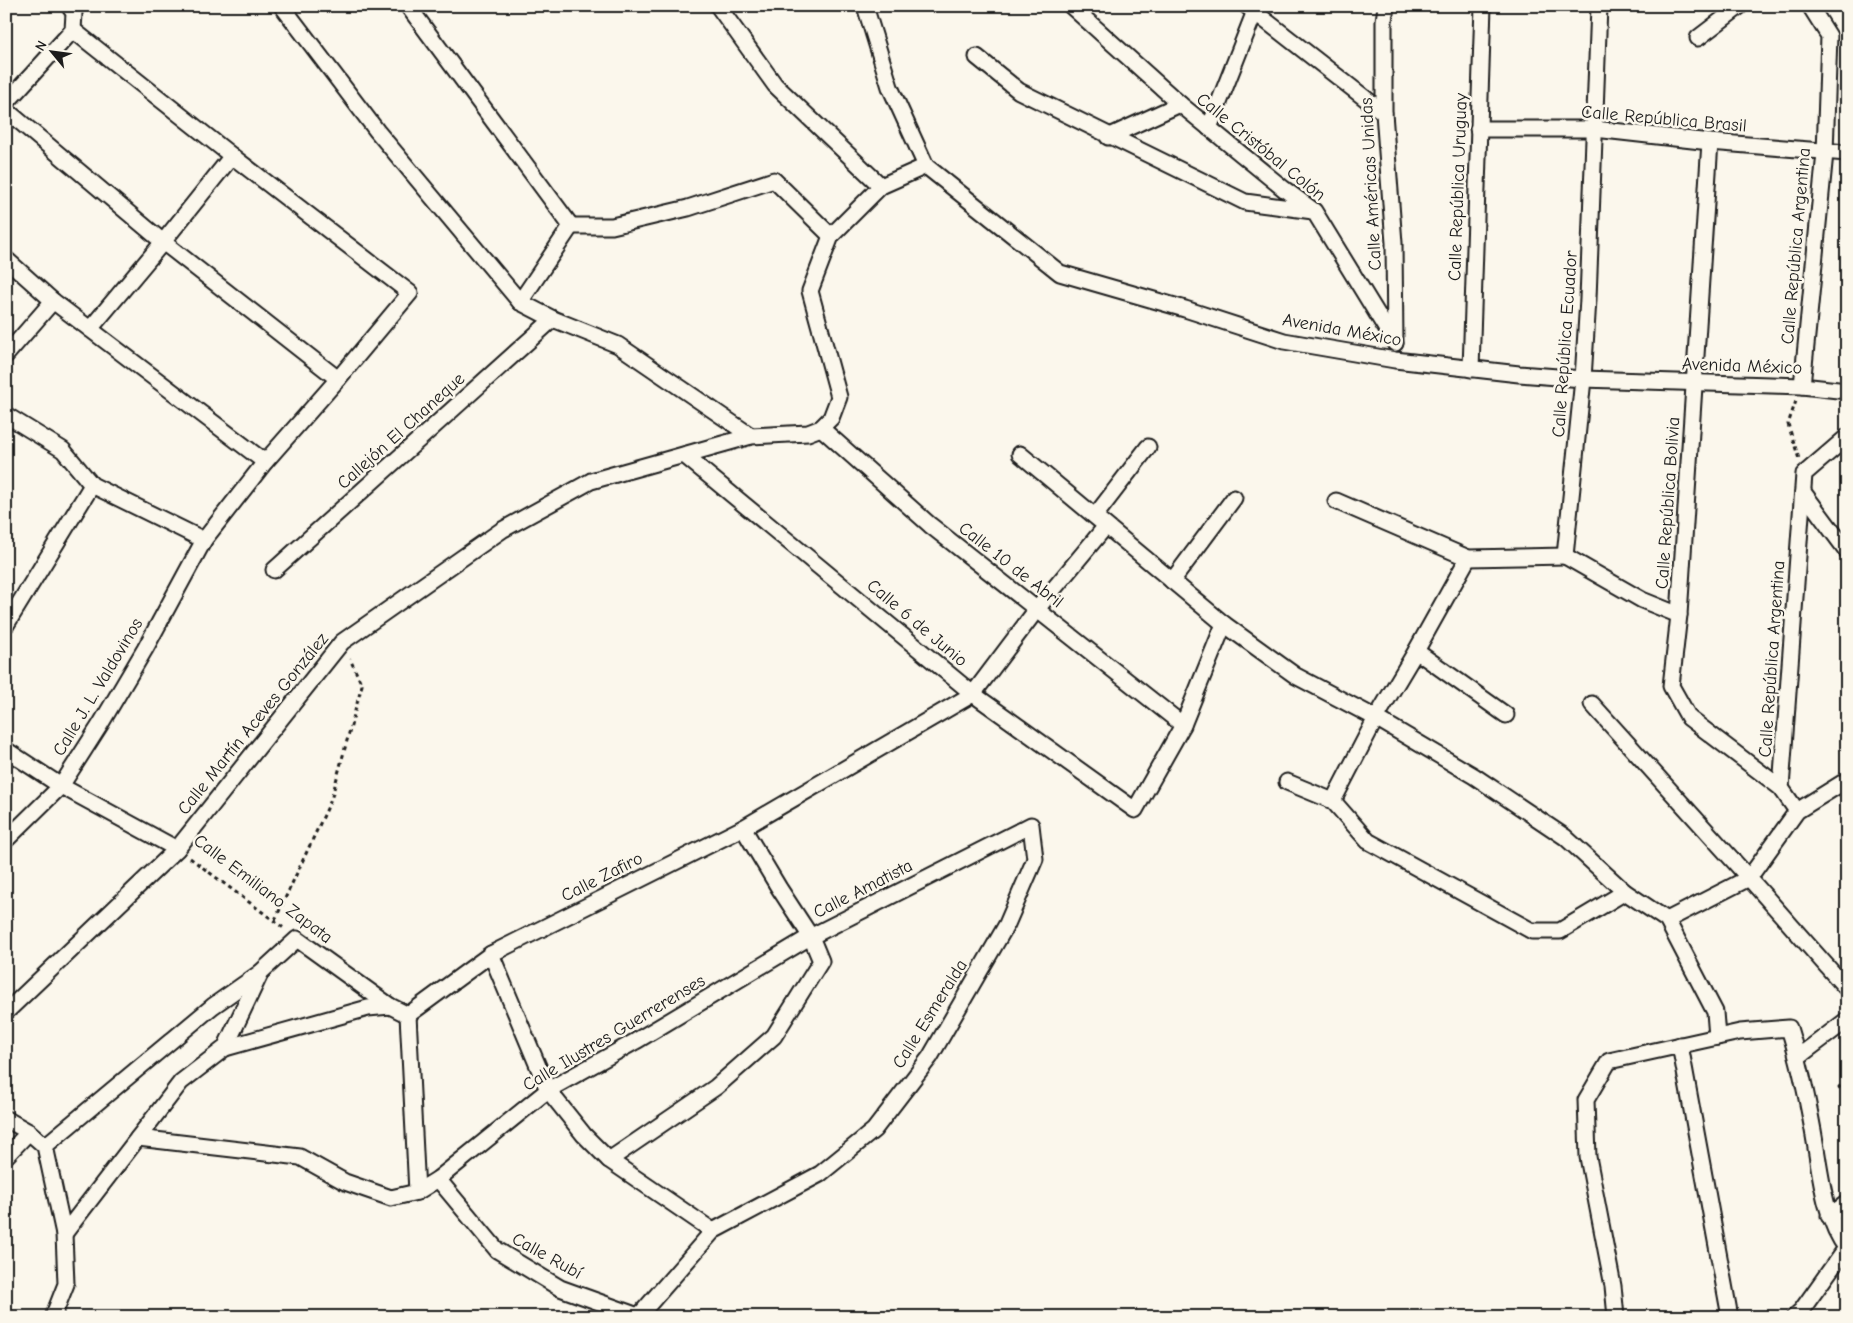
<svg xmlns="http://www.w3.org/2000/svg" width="1853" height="1323" font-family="'Comic Neue',sans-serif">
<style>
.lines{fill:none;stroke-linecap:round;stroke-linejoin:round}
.minor-casing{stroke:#1c1c1c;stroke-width:19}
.path{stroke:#1c1c1c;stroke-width:3;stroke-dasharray:4 4;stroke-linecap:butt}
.minor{stroke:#fbf7ec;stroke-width:15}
.labels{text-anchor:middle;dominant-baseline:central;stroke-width:5;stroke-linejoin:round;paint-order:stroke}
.street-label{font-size:18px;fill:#1c1c1c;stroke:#fbf7ec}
</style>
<rect width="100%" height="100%" fill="#fbf7ec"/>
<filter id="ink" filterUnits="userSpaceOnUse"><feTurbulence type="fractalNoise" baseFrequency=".02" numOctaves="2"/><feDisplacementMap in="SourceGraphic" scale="10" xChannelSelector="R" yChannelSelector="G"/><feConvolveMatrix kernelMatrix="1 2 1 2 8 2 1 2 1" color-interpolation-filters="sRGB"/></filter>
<g filter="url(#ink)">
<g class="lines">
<defs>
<g id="minor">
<path d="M282,6L377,131L520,302L553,319L618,345L751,436"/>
<path d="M408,6L571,226L520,302"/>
<path d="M718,6L775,85L881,186"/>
<path d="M865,6L890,87L926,166"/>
<path d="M1071,6L1180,104L1284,189L1314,211L1395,343"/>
<path d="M1247,6L1384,113"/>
<path d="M1386,6L1384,21V113L1394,243L1395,343"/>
<path d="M1698,38L1740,6"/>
<path d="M977,57L1019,91L1245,202L1313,211"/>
<path d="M6,103L73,30L74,13L69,6"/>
<path d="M6,110L163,242L338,379"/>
<path d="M1209,128L1257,6"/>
<path d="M1478,129H1595L1710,142L1847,153"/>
<path d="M1108,137L1180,104"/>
<path d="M1710,142L1679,615L1671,686L1689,718L1781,788L1797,811"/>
<path d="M571,226H612L688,208L774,180L831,236"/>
<path d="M6,259L53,301L265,462"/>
<path d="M90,329L163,242L232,156"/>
<path d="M6,355L53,301"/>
<path d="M1471,369L1483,6"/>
<path d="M1802,386L1825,153L1829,36L1810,6"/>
<path d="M6,415L63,450L92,485L204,540"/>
<path d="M821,428L930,525L1183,725"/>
<path d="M1020,454L1224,624L1296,676L1376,718L1474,776L1565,837L1625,892L1667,920L1715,1012L1717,1037"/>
<path d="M684,455L973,694L1135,810L1183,725L1224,624"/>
<path d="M1803,492L1847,551"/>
<path d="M1336,501L1468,558L1565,556"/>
<path d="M1095,516L1148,447"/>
<path d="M1565,556L1583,379L1588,299L1599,6"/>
<path d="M1565,556L1642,600L1679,615"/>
<path d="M274,570L553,319"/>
<path d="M1172,581L1234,498"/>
<path d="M6,625L92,485"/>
<path d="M1416,651L1506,715"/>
<path d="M1592,704L1749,878L1847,989"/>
<path d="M6,750L61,786L177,849"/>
<path d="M1287,782L1333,801L1368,841L1532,931H1560L1625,892"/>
<path d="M1781,788L1804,474L1847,437"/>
<path d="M1333,801L1376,718L1416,651L1468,558"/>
<path d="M6,840L61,786L100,725L145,649L204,540L265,462L338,379L410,293L232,156L73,30"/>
<path d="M1667,920L1749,878L1797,811L1847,780"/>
<path d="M491,954L548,1090L584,1135L609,1160L713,1231"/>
<path d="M6,1012L177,849L342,642L502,530L591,481L751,436L808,433L821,428L831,418L839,397L810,291L831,236L881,186L926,166L1060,273L1185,309L1284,341L1395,360L1519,374L1583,379L1802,386L1847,391"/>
<path d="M408,1015L491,954L743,828L973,694L1037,609L1106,526"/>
<path d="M408,1015L417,1192"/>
<path d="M1680,1045L1730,1317"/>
<path d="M225,1048L368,1008L390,1006"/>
<path d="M1798,1057L1847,1020"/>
<path d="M6,1119L29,1132L45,1146L64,1234L66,1284L53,1317"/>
<path d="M138,1138L300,1157L345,1182L391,1198L417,1192L438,1179L548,1090L636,1041L808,938L1031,825L1035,859L1007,924L930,1057L874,1130L820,1174L713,1231L638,1317"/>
<path d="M45,1146L213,1006L260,973"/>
<path d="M6,1156L29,1132"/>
<path d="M609,1160L716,1087L774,1036L821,961L811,937L779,888L743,828"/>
<path d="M438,1179L497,1250L560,1288L638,1316"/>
<path d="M1829,1216L1847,1203"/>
<path d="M64,1234L181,1082L225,1048L261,972L297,939L390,1006L408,1015"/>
<path d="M1616,1317L1613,1286L1588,1157L1586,1100L1609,1061L1740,1032L1789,1028C1799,1060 1806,1092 1812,1125C1820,1165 1822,1216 1847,1249"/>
<path d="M1794,1317L1801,1311L1846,1248"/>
</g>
</defs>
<use href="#minor" class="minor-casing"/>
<g class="path">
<path d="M1796,401L1788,424L1799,459"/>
<path d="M190,858L285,929"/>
<path d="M275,920L331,800L362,685L350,659"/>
<path d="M1847,1081L1839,1087L1847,1098"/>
</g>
<use href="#minor" class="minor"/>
</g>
</g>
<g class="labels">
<g class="street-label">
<text transform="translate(1664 119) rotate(5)">Calle República Brasil</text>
<text transform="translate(1261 147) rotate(39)">Calle Cristóbal Colón</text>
<text transform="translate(1371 184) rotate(-93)">Calle Américas Unidas</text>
<text transform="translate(1458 187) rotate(-88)">Calle República Uruguay</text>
<text transform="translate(1796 246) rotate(-85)">Calle República Argentina</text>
<text transform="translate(1342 330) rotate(10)">Avenida México</text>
<text transform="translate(1565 344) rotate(-86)">Calle República Ecuador</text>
<text transform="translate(1742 366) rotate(2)">Avenida México</text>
<text transform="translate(401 431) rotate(-42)">Callejón El Chaneque</text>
<text transform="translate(1668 503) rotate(-86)">Calle República Bolivia</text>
<text transform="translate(1011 565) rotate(38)">Calle 10 de Abril</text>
<text transform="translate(917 623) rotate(40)">Calle 6 de Junio</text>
<text transform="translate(1772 659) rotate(-86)">Calle República Argentina</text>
<text transform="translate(98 687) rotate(-59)">Calle J. L. Valdovinos</text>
<text transform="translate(253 724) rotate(-51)">Calle Martín Aceves González</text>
<text transform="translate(602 877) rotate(-27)">Calle Zafiro</text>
<text transform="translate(263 889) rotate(37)">Calle Emiliano Zapata</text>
<text transform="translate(863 889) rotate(-27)">Calle Amatista</text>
<text transform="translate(930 1014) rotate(-58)">Calle Esmeralda</text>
<text transform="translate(614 1033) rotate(-31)">Calle Ilustres Guerrerenses</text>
<text transform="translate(547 1256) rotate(29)">Calle Rubí</text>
</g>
</g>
<rect width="1853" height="1323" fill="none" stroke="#fbf7ec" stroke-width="25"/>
<rect x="12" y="12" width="1828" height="1298" fill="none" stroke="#1c1c1c" stroke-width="2" filter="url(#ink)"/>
<g transform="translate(52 52) rotate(299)" stroke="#fbf7ec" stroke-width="4" paint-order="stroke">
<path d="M0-4L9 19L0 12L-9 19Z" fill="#1c1c1c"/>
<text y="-8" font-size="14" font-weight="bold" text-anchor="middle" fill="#1c1c1c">N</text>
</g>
</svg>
